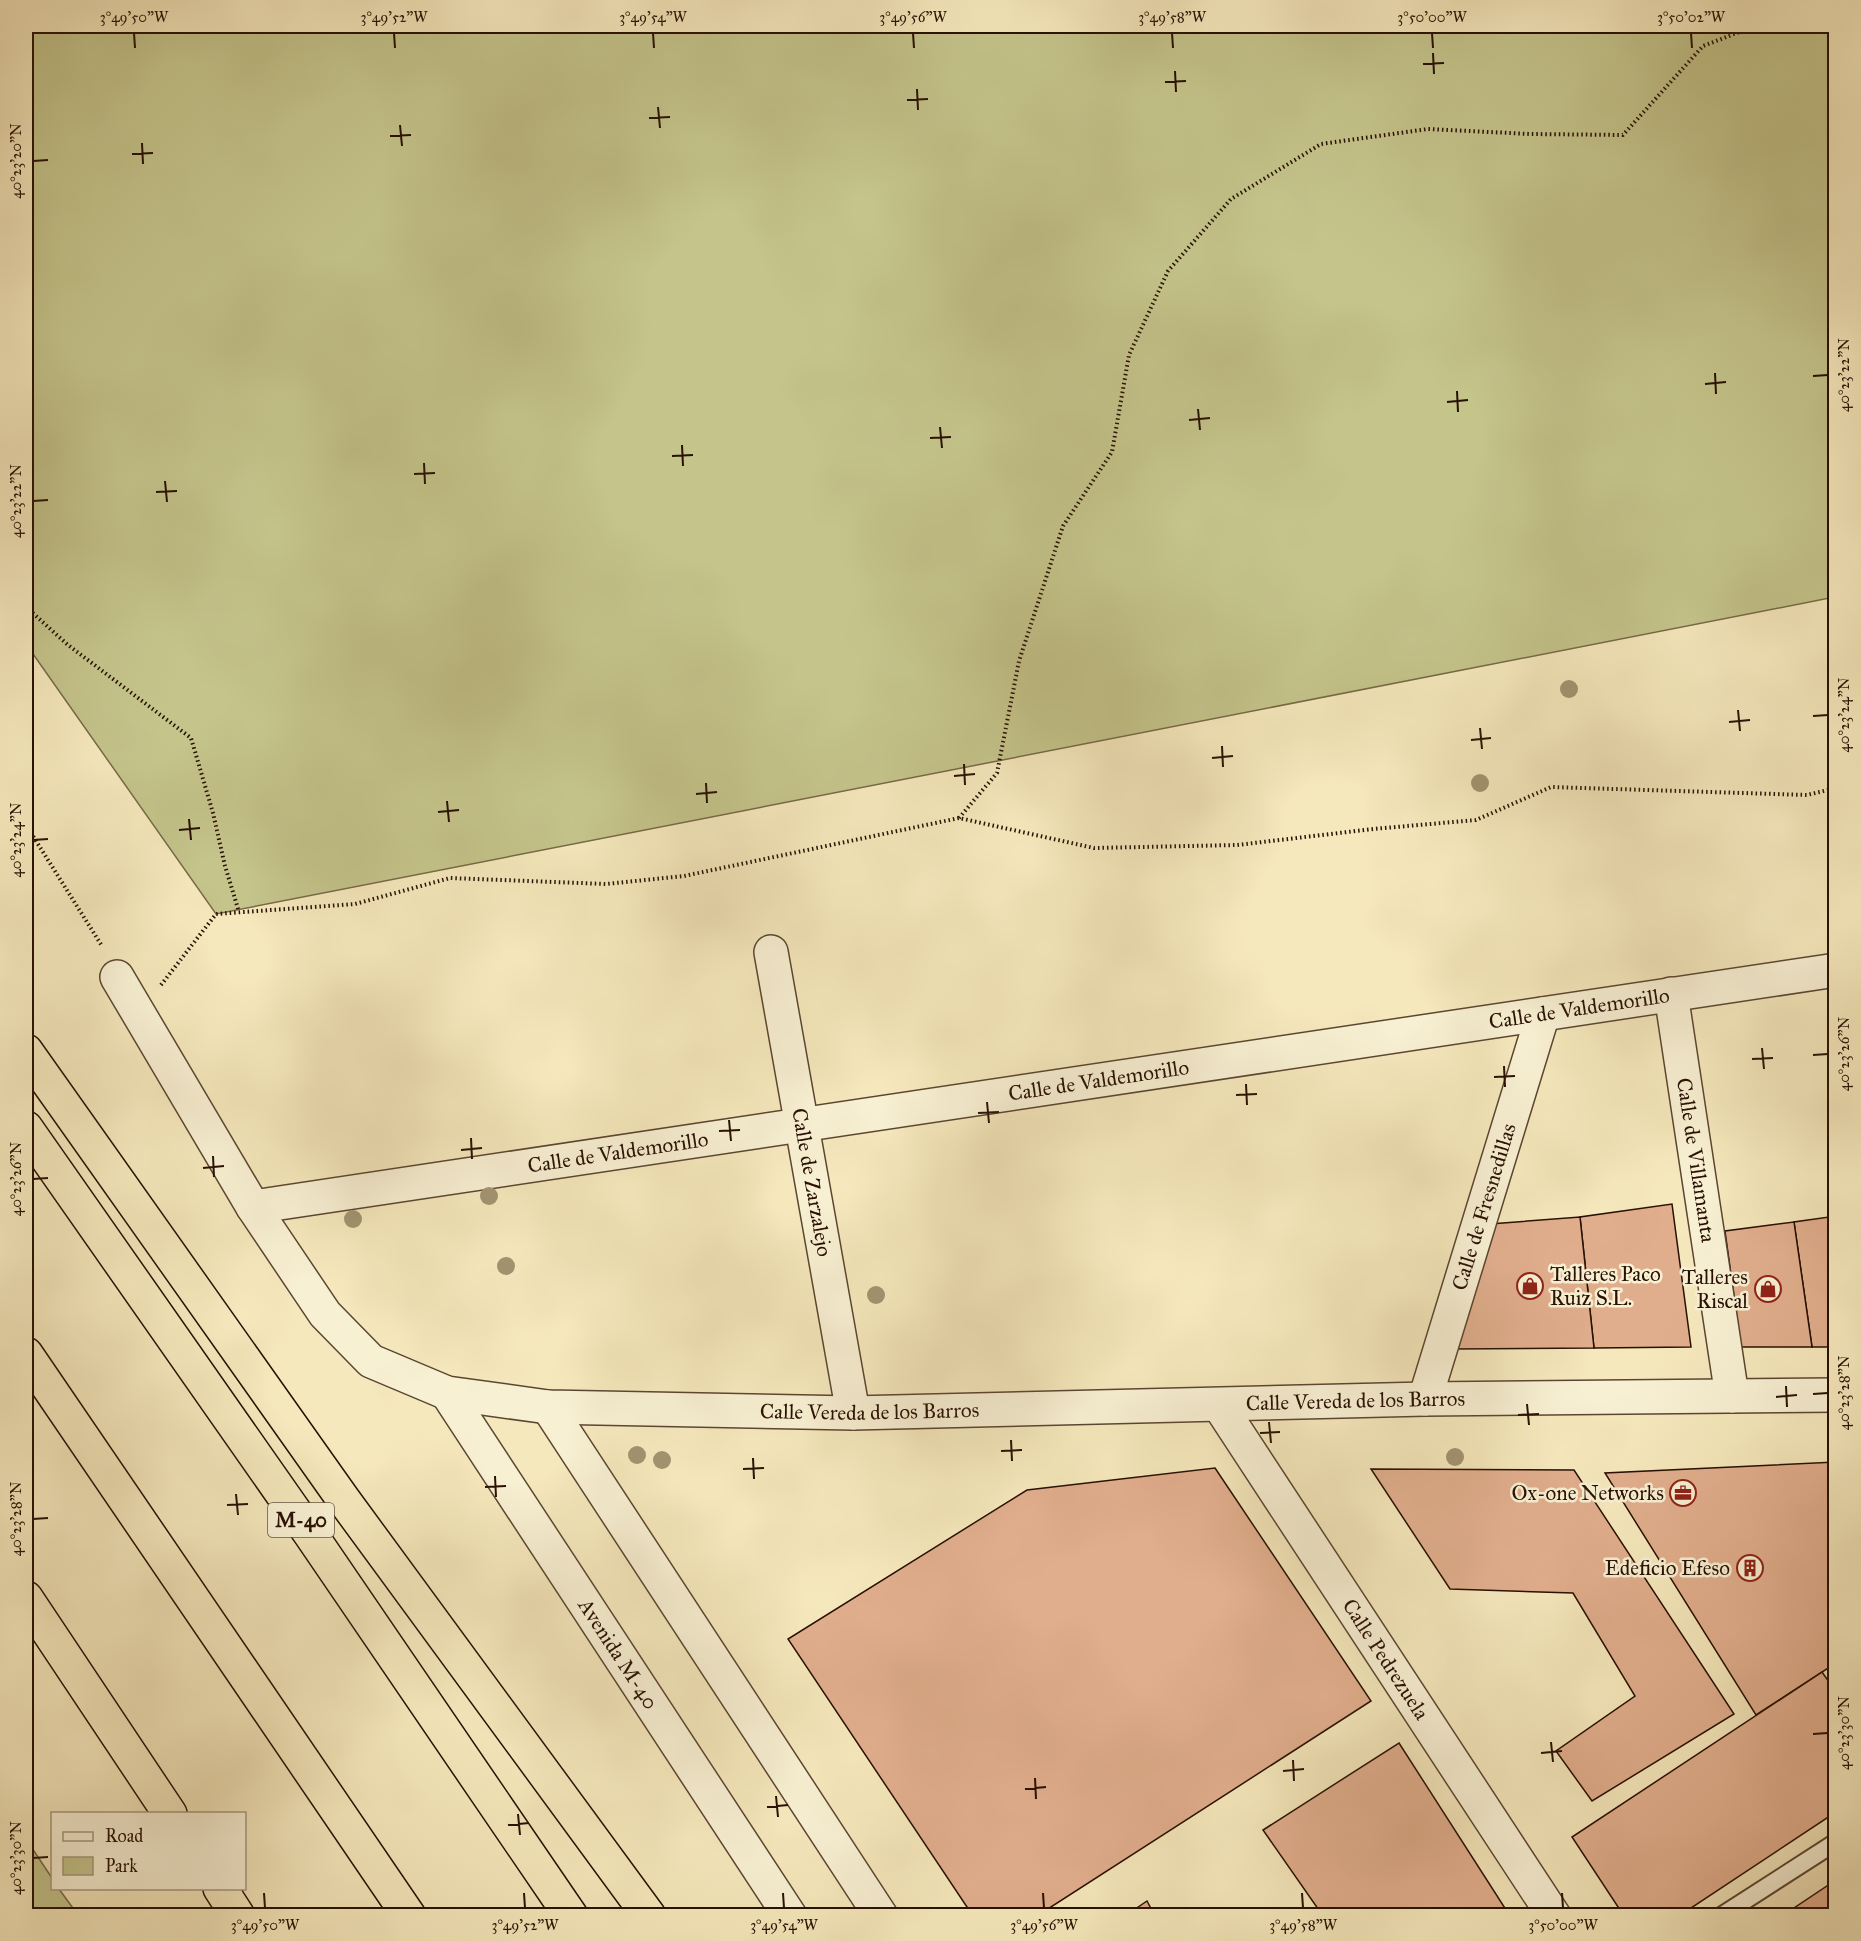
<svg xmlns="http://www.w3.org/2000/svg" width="1861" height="1941" font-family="'IM FELL Great Primer',serif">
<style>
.green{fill:#c4c48b;stroke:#766a47;stroke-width:1.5}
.building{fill:#e1ae8d;stroke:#281003;stroke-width:1.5}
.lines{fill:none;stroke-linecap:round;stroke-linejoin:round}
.lane-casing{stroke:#5b4631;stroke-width:20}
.street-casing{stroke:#5b4631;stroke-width:36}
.highway-casing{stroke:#281003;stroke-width:36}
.path{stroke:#281003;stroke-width:4;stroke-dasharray:1.5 3;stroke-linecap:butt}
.lane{stroke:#f8f0d3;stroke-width:16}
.street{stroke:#f8f0d3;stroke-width:33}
.highway{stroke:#f5e8bc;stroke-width:33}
.tree{fill:#a29471}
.ticks{fill:none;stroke:#281003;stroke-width:2}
.labels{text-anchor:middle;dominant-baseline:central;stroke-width:5;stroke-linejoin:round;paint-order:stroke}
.shield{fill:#f8f0d3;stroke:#665341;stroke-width:1.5}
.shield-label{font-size:20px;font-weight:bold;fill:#281003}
.street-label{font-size:21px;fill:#281003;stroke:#f8f0d3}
.poi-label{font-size:21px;fill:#281003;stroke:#f8f0d3;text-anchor:end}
.neatline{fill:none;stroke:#281003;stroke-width:2}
.ticks-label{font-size:15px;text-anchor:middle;fill:#281003}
</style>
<rect width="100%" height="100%" fill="#f5e8bc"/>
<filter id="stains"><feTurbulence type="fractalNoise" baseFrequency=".00333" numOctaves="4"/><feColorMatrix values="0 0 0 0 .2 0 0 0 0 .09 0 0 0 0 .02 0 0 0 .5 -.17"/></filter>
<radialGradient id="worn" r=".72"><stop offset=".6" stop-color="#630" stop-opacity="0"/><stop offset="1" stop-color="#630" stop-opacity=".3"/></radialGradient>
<g class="green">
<path d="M26,26H1835V597L216,914L26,644Z"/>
<path d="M26,1839L52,1878V1888L59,1889L78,1915H26Z"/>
</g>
<g class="building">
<path d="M1672,1204L1691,1347L1594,1348L1580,1217Z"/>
<path d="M1836,1216V1347H1812L1794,1222Z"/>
<path d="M1580,1217L1594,1348L1454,1349L1490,1224Z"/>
<path d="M1794,1222L1812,1347H1741L1725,1231Z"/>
<path d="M1836,1462V1663L1756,1715L1605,1473Z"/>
<path d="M1215,1468L1371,1701L1037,1916H973L788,1639L1027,1490Z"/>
<path d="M1371,1469L1574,1470L1734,1714L1592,1801L1556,1751L1635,1696L1573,1593L1450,1589Z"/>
<path d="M1822,1672L1836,1692V1812L1679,1916H1624L1572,1837Z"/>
<path d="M1399,1743L1510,1916H1323L1263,1830Z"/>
<path d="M1836,1880V1916H1782Z"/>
<path d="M1147,1901L1155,1916H1125Z"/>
</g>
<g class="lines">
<defs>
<path id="lane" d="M1721,1916L1836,1842"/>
<g id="street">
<path id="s1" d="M771,952L853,1413"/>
<path id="s2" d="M117,977L253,1207L325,1314L371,1361L447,1393L548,1407L853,1413L1425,1399L1836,1395"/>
<path id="s3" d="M1671,994L1732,1396"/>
<path id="s4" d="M253,1207L1836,970"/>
<path id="s5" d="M447,1393L790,1916"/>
<path id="s6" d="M1425,1399L1543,1014"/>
<path id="s7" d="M1219,1405L1554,1916"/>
<path d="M548,1407L881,1916"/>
</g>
<g id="highway">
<path d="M26,1051L343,1499L649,1916"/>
<path d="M26,1128L311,1535L571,1916"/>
<path d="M26,1354L409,1916"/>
<path d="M26,1598L170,1814"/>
<path d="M220,1888L238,1916"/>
</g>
</defs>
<use href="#lane" class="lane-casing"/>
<use href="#street" class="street-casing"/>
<use href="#highway" class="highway-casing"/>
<g class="path">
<path d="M26,607L68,645L191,738L213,813L225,866L239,912"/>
<path d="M959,818L997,773L1019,661L1063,526L1112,452L1129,355L1168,271L1231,199L1321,144L1428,129L1530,134L1623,135L1703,46L1755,26"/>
<path d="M26,825L102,946"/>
<path d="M161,985L216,914L355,904L450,878L606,884L684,876L959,818L1094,848L1237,845L1373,829L1476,820L1551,787L1807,795L1836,788"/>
</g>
<use href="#lane" class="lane"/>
<use href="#street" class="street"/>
<use href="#highway" class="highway"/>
</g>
<g class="tree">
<circle cx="1569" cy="689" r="9"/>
<circle cx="1480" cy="783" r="9"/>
<circle cx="489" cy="1196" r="9"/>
<circle cx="353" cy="1219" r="9"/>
<circle cx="506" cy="1266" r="9"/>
<circle cx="876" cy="1295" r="9"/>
<circle cx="637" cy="1455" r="9"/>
<circle cx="1455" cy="1457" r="9"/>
<circle cx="662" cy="1460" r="9"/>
</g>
<path class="ticks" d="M134,33L135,48M394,33L395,48M653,33L654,48M913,33L914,48M1172,33L1173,48M1432,33L1433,48M1691,33L1692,48M1433,53L1434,74M1423,64L1444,63M1175,71L1176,92M1165,82L1186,81M917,89L918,110M907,100L928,99M658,107L660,128M649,118L670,117M400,125L402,146M390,136L411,135M142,143L143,164M132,154L153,153M33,161L48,160M1715,373L1716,394M1813,376L1828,375M1705,384L1726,382M1457,391L1458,412M1447,402L1468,400M1198,409L1200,430M1189,420L1210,418M940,427L942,448M930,438L951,437M682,445L683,466M672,456L693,455M424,463L425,484M414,474L435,473M165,481L167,502M156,492L177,491M33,501L48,500M1738,710L1740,731M1813,716L1828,715M1729,722L1750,720M1480,728L1482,749M1471,740L1491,738M1222,746L1223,767M1212,758L1233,756M964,764L965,785M954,776L975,774M706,783L707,803M696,794L717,792M447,801L449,822M438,812L459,810M189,819L191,840M179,830L200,828M33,840L48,839M1762,1048L1764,1069M1813,1055L1828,1054M1752,1059L1773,1058M1504,1066L1505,1087M1494,1077L1515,1076M1246,1084L1247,1105M1236,1095L1257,1094M987,1102L989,1123M978,1113L999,1112M729,1120L731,1141M719,1131L740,1130M471,1138L472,1159M461,1150L482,1148M213,1156L214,1177M203,1168L224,1166M33,1179L48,1178M1786,1386L1787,1407M1813,1394L1828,1393M1776,1397L1797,1395M1527,1404L1529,1425M1518,1415L1539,1414M1269,1422L1271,1443M1260,1433L1280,1432M1011,1440L1012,1461M1001,1451L1022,1450M753,1458L754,1479M743,1469L764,1468M495,1476L496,1497M485,1487L506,1486M236,1494L238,1515M227,1505L248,1504M33,1519L48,1518M1813,1734L1828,1733M1551,1742L1553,1762M1541,1753L1562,1751M1293,1760L1294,1781M1283,1771L1304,1769M1035,1778L1036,1799M1025,1789L1046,1787M776,1796L778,1817M767,1807L788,1805M518,1814L520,1835M508,1825L529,1823M33,1858L48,1857M264,1893L265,1908M524,1893L525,1908M783,1893L784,1908M1043,1893L1044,1908M1302,1893L1303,1908M1562,1893L1563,1908"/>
<defs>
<symbol id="shop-ring" viewBox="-11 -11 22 22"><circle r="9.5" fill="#f8f0d3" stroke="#8f2418" stroke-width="1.5"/><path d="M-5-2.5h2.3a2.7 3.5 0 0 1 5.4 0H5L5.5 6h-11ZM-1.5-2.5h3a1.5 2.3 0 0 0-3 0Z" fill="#8f2418"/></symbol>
<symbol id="office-ring" viewBox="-11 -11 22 22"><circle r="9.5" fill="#f8f0d3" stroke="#8f2418" stroke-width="1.5"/><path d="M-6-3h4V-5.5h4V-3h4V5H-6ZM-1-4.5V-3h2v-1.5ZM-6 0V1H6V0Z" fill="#8f2418"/></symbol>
<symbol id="building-ring" viewBox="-11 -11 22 22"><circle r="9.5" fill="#f8f0d3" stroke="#8f2418" stroke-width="1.5"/><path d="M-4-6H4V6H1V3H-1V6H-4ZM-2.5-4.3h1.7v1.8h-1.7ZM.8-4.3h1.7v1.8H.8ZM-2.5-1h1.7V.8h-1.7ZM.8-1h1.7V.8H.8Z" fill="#8f2418"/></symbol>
</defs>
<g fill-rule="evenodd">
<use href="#shop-ring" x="1515" y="1271" width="30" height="30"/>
<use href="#shop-ring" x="1753" y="1274" width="30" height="30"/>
<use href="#office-ring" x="1668" y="1478" width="30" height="30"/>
<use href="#building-ring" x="1735" y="1553" width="30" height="30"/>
</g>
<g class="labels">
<rect class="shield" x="268" y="1503" width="66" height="34" rx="4.5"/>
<g class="shield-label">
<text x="301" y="1520">M-40</text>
</g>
<g class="street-label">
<text stroke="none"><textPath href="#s4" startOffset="1341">Calle de Valdemorillo</textPath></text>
<text stroke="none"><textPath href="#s4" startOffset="855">Calle de Valdemorillo</textPath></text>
<text stroke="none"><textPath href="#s4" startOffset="369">Calle de Valdemorillo</textPath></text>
<text stroke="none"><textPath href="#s3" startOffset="168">Calle de Villamanta</textPath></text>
<text stroke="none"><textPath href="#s1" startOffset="234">Calle de Zarzalejo</textPath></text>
<text stroke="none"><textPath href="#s6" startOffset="201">Calle de Fresnedillas</textPath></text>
<text stroke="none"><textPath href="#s2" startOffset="1454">Calle Vereda de los Barros</textPath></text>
<text stroke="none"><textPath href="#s2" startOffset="968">Calle Vereda de los Barros</textPath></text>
<text stroke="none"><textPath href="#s5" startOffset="312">Avenida M-40</textPath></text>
<text stroke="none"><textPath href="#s7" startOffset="304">Calle Pedrezuela</textPath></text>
</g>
<g class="poi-label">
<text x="1550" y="1274" text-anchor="start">Talleres Paco<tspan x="1550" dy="24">Ruiz S.L.</tspan></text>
<text x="1748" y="1277">Talleres<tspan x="1748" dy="24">Riscal</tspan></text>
<text x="1664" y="1493">Ox-one Networks</text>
<text x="1730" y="1568">Edeficio Efeso</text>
</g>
</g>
<rect width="1861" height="1941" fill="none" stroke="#f5e8bc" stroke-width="66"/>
<rect x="51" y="1812" width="195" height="78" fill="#f8f0d3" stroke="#a59680" stroke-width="1.5"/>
<rect x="63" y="1832" width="30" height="9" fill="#f8f0d3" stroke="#a59680" stroke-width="1.5"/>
<text x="105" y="1842" font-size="18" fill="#281003">Road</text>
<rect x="63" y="1857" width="30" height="18" fill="#c4c48b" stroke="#a59680" stroke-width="1.5"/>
<text x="105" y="1872" font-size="18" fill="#281003">Park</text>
<rect x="33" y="33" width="1795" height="1875" class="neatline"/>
<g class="ticks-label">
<text x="134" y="22">3°49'50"W</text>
<text x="394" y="22">3°49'52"W</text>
<text x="653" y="22">3°49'54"W</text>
<text x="913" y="22">3°49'56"W</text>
<text x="1172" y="22">3°49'58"W</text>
<text x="1432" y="22">3°50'00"W</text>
<text x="1691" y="22">3°50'02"W</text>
<text transform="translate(16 161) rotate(-90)" y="5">40°23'20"N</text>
<text transform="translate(1844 375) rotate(-90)" y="5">40°23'22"N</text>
<text transform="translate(16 501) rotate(-90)" y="5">40°23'22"N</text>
<text transform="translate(1844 715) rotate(-90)" y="5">40°23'24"N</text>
<text transform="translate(16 840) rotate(-90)" y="5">40°23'24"N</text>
<text transform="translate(1844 1054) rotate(-90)" y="5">40°23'26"N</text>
<text transform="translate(16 1179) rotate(-90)" y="5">40°23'26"N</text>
<text transform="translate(1844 1393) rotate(-90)" y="5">40°23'28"N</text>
<text transform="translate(16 1519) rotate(-90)" y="5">40°23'28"N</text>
<text transform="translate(1844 1733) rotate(-90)" y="5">40°23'30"N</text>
<text transform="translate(16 1858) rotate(-90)" y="5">40°23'30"N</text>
<text x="265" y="1930">3°49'50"W</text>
<text x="525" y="1930">3°49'52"W</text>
<text x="784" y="1930">3°49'54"W</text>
<text x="1044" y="1930">3°49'56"W</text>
<text x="1303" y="1930">3°49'58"W</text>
<text x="1563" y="1930">3°50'00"W</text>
</g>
<rect width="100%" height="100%" filter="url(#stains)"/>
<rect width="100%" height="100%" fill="url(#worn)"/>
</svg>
